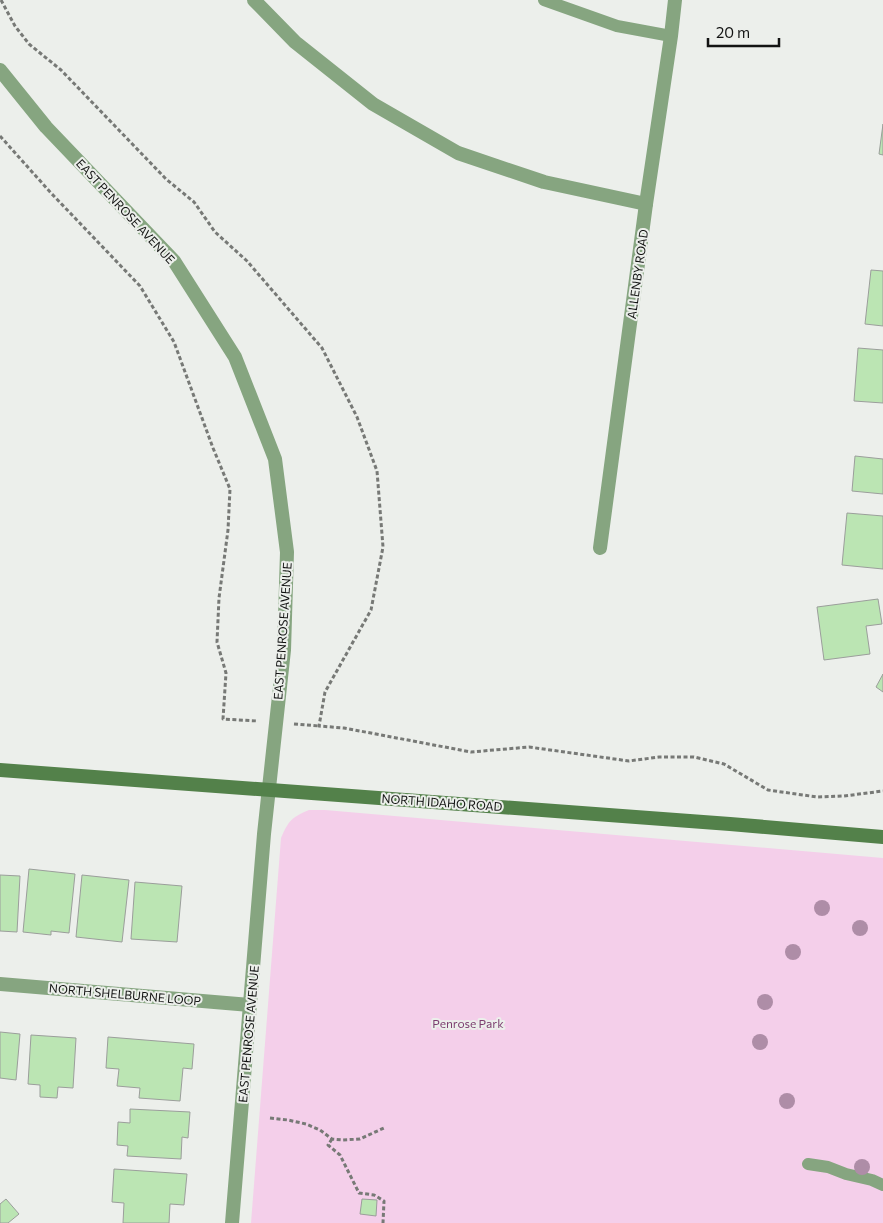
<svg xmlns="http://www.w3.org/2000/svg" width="883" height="1223" font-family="Commissioner,sans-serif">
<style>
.green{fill:#f4cfea}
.building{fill:#bbe5b3;stroke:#9b9e9b}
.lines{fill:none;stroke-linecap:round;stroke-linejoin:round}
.path{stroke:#777976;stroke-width:3;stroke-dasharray:4 2.5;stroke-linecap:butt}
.service{stroke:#86a580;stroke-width:12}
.minor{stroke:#86a580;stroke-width:14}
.secondary{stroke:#53814a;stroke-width:14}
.tree{fill:#ae8da7}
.labels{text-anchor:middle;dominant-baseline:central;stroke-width:4;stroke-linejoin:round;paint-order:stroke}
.street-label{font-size:12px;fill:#121312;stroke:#ecefeb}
.park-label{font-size:12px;fill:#7c3d6f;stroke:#ecefeb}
</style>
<rect width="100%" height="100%" fill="#ecefeb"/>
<path class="green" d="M309,810H325L883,858V1223H251L281,838C288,821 292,817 309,810Z"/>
<g class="building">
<path d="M883,124V155L879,154Z"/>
<path d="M871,270L883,271V326L865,324Z"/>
<path d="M858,348L883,350V403L854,401Z"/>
<path d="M855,456L883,459V494L852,491Z"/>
<path d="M847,513L883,516V569L842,565Z"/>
<path d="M878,599L882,624L866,626L870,654L824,660L817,607Z"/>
<path d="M883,674V692L876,687Z"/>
<path d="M29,869L75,874L69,933L51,931V935L23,932Z"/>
<path d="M0,875L20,876L17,932L0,931Z"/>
<path d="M82,875L129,880L122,942L76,937Z"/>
<path d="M135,882L182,886L177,942L131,939Z"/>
<path d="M0,1032L20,1034L16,1080L0,1078Z"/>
<path d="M31,1035L76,1038L73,1088L58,1087L57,1098L40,1097V1085L28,1084Z"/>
<path d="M108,1037L194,1044L192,1069L183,1068L180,1101L139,1098L140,1088L117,1086L119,1069L106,1068Z"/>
<path d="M130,1109L190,1112L188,1138L182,1137L181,1159L127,1156L128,1146L117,1145L118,1122L130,1123Z"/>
<path d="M114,1169L187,1174L184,1205L170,1204L169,1223H123L124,1203L112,1202Z"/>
<path d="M6,1199L19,1214L8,1223H0V1204Z"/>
<path d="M362,1199L377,1200L376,1216L360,1214Z"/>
</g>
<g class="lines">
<g class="path">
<path d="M1,0L15,26L29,44L61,70L166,179L194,202L215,232L247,261L322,348L357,417L377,471L383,547L371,610L325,692L319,726L344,728L471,752L529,747L629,761L659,757H694L724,764L768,790L817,797L844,796L883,791"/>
<path d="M0,136L51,193L140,286L174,342L213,448L230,489L228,530L219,598L217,642L226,673L223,719L258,721"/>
<path d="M294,724L319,726"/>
<path d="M270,1118L288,1120L306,1124L320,1130L332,1139L343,1140L360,1139L386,1127"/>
<path d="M332,1139L328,1145L340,1155L359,1193L374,1195L384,1201L383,1223"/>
</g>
<g class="service">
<path d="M544,0L617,26L671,36"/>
<path d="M808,1164L828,1167L846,1174L872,1180L883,1185"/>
</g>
<g class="minor">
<path d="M254,0L295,42L373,104L458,153L544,182L646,204"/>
<path d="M0,70L46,127L174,261L235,357L275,459L287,552L284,650L264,834L232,1223"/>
<path d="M600,548L646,204L671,36L675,0"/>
<path d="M0,984L250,1005"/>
</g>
<path class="secondary" d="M0,770L730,824L883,837"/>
</g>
<g class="tree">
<circle cx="822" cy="908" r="8"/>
<circle cx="860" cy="928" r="8"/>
<circle cx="793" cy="952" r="8"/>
<circle cx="765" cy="1002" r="8"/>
<circle cx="760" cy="1042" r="8"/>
<circle cx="787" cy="1101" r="8"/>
<circle cx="862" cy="1167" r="8"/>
</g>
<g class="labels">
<g class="street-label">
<text transform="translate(126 211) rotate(47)">EAST PENROSE AVENUE</text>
<text transform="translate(637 274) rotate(-82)">ALLENBY ROAD</text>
<text transform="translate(282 631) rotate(-86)">EAST PENROSE AVENUE</text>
<text transform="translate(442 802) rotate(4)">NORTH IDAHO ROAD</text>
<text transform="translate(125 994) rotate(5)">NORTH SHELBURNE LOOP</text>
<text transform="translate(248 1034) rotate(-85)">EAST PENROSE AVENUE</text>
</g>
<g class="park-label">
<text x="468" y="1023">Penrose Park</text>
</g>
</g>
<path d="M708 38v8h71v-8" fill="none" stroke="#121312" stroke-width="2.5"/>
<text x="716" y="38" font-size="15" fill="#121312" stroke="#ecefeb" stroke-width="4" paint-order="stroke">20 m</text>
</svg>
